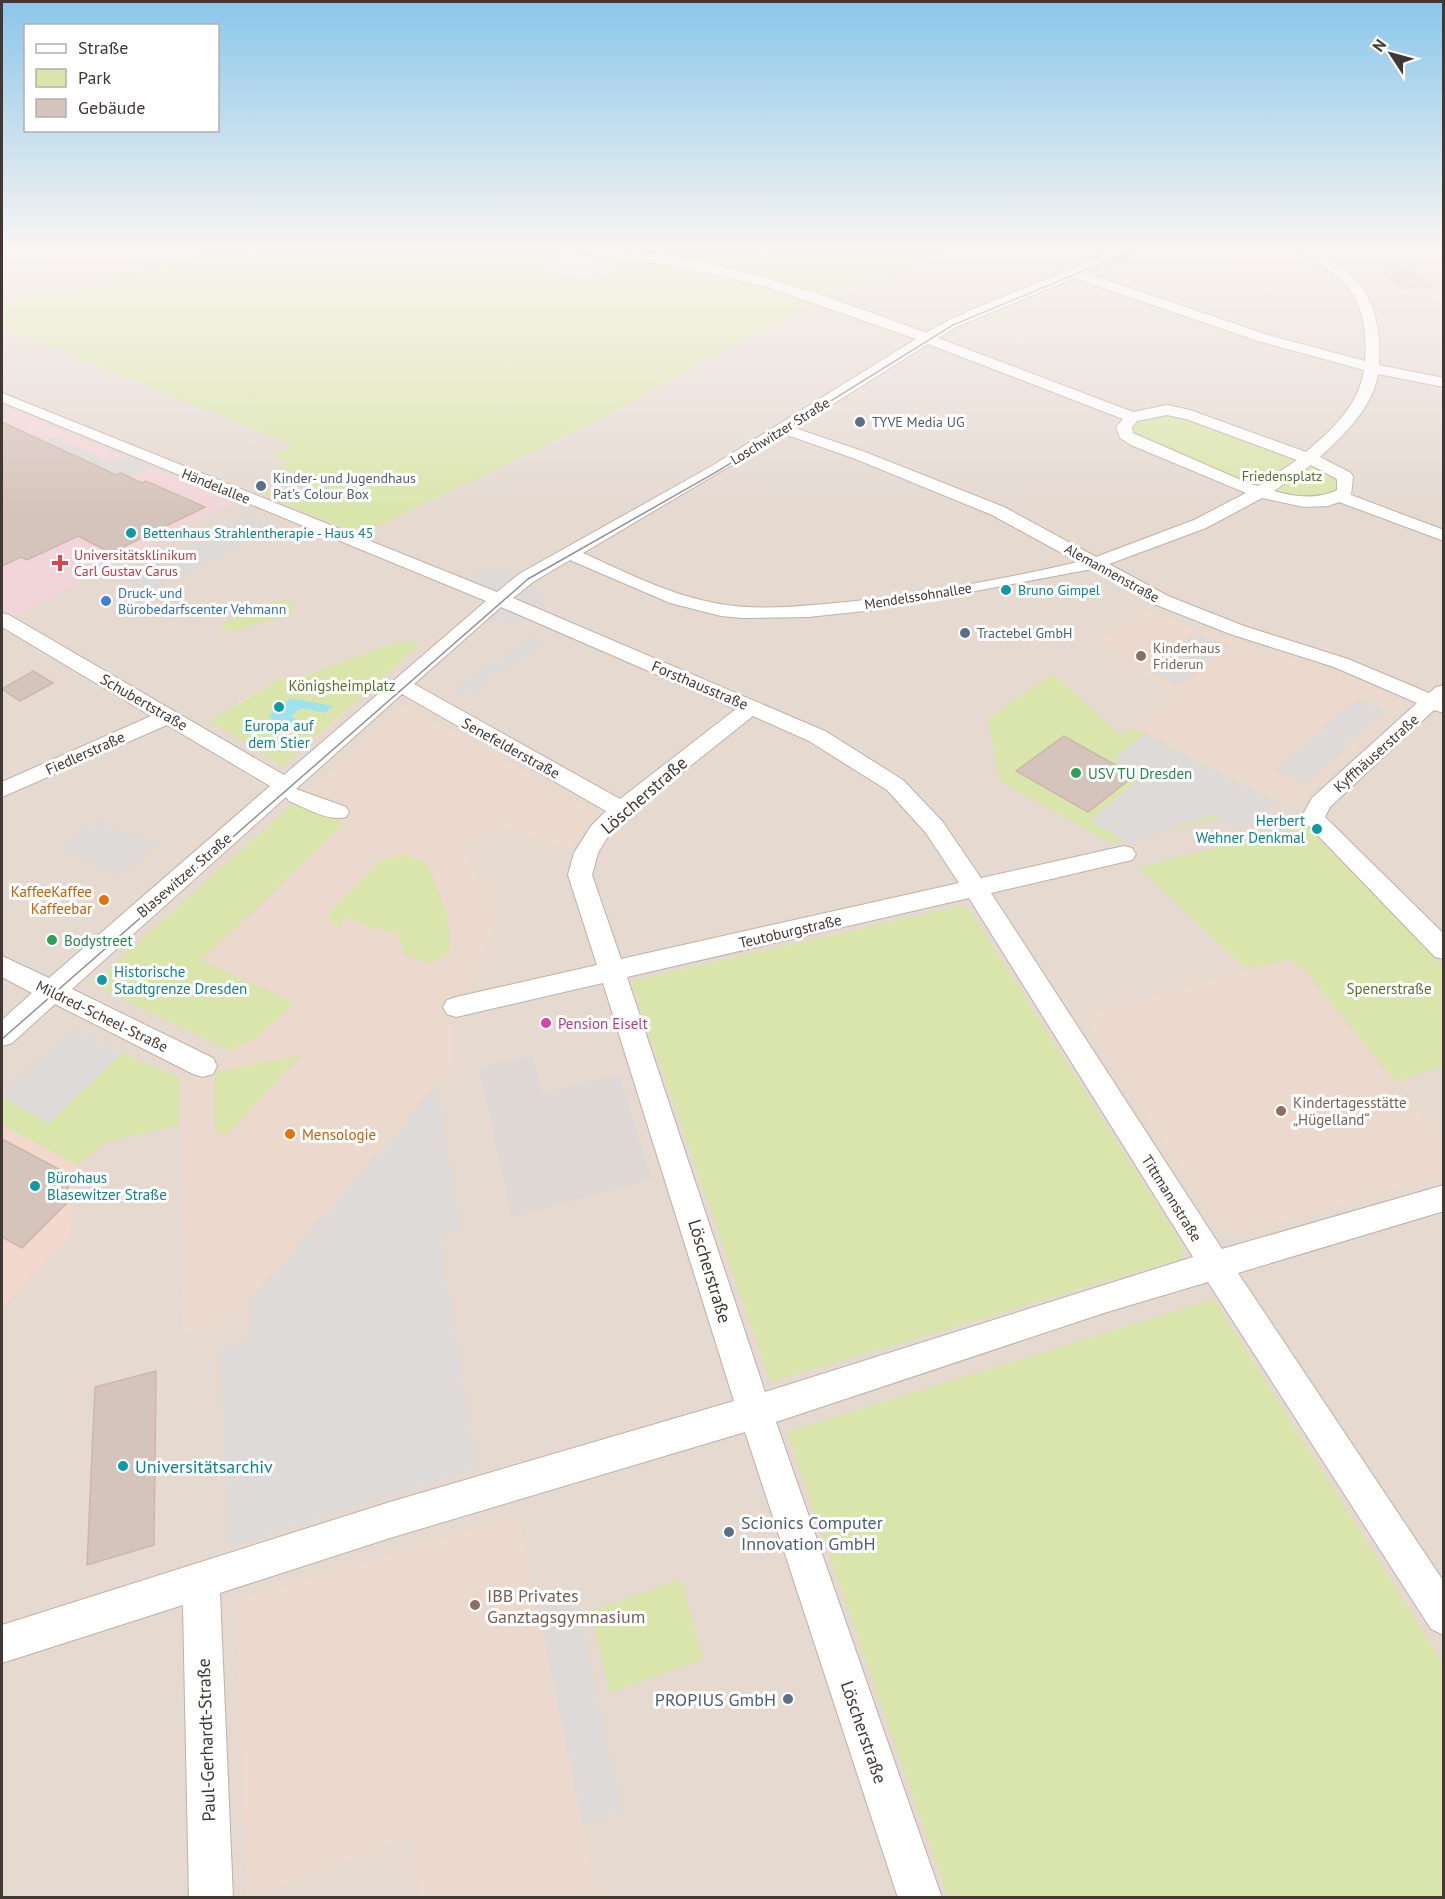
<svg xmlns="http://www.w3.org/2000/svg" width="1445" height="1899" font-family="'PT Sans',sans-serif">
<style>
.residential{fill:#e5d9d0;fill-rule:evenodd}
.commercial{fill:#f3d9cd}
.industrial{fill:#dfd8d4}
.education{fill:#ead9cc}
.medical{fill:#f2d5d9}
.green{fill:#dae5ab;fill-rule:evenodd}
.parking{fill:#dedad8}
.water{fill:#9ee2ed}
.building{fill:#d5c4bb;stroke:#ccb7ab;stroke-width:1.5}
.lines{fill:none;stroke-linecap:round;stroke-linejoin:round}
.minor-casing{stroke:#bfb1a8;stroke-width:2}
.minor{fill:#fff;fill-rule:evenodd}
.tram{stroke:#929292;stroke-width:1.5}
.service-dot{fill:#5c6f8a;stroke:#fff;stroke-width:2}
.culture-dot{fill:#0f9aa8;stroke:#fff;stroke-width:2}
.health-dot{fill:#e0444e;stroke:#fff;stroke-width:2}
.shop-dot{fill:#3f7fe0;stroke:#fff;stroke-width:2}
.education-dot{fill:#8d6e63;stroke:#fff;stroke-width:2}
.leisure-dot{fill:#2e9e5b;stroke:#fff;stroke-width:2}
.food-dot{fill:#e8710a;stroke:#fff;stroke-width:2}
.hotel-dot{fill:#d1479c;stroke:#fff;stroke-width:2}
.labels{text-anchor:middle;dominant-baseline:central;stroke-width:6;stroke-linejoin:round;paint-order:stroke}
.far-service-label{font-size:14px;fill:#4e5e75;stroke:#fff;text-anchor:start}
.far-street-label{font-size:14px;fill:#423833;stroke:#fff}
.far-park-label{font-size:14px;fill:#577129;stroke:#fff}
.far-culture-label{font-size:14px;fill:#0d838f;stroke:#fff;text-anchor:start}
.far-health-label{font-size:14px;fill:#be3a42;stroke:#fff;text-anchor:start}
.far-shop-label{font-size:14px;fill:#366cbe;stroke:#fff;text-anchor:start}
.far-education-label{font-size:14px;fill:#785e54;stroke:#fff;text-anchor:start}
.park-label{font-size:15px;fill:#577129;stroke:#fff}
.street-label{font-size:15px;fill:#423833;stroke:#fff}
.culture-label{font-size:15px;fill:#0d838f;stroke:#fff;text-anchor:start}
.leisure-label{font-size:15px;fill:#27864d;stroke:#fff;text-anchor:start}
.food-label{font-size:15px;fill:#c56008;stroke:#fff;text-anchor:end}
.hotel-label{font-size:15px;fill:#b23c85;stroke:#fff;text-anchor:start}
.education-label{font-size:15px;fill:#785e54;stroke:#fff;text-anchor:start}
.near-street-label{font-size:18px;fill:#423833;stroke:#fff}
.near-culture-label{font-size:18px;fill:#0d838f;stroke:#fff;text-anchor:start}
.near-service-label{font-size:18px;fill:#4e5e75;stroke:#fff;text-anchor:start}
.near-education-label{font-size:18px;fill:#785e54;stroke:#fff;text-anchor:start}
</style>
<rect width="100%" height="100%" fill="#f1e8e2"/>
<g class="residential">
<path d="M2,249H224L74,291L2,302Z"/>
<path d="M956,249H1443V1897H2V327L380,479L330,523L360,535L597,420L812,303ZM397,642H415L419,646L283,766L235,705L278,680L307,675Z"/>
</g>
<path class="commercial" d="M2,1125L77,1165L70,1236L2,1308Z"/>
<path class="industrial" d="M533,1055L543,1093L619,1074L651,1179L512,1217L479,1068Z"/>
<g class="education">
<path d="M31,249H118L150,270L74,291Z"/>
<path d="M138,249H224L163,266Z"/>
<path d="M1245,249H1293L1335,275L1353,295L1226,288L1232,259L1250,251Z"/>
<path d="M1383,260L1395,267L1443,261V305L1413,295L1378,294L1342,264Z"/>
<path d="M1148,608L1197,629L1335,670L1410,702L1302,800L1301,807L1277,801L1135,729L1178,695L1153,683L1101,639Z"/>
<path d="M405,704L598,812L569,851L501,828L462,845L501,918L453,1020V1067L250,1299L218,1326L182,1336L180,1078L215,1072L230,1051L92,984Z"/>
<path d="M1290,960L1305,970L1443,1142V1177L1238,1235L1214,1221L1081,1015L1246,969Z"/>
<path d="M519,1515L598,1897H419L411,1837L258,1897H246L235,1600Z"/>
</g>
<path class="medical" d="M9,409L235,502L2,623V412Z"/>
<g class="green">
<path d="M224,249H956L812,303L597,420L360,535L259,493L267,489L294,500L313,490L291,480L299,475L280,467L289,462L274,456L293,445L2,327V302L74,291ZM569,250L625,259L598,280L540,271Z"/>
<path d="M1163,415L1184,416L1322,468L1332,474L1339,486L1325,498L1279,496L1133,436L1131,429L1134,424Z"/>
<path d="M285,600L294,605L292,613L233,632L221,629L225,622L272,602Z"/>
<path d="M397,642H416L419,646L283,766L210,721L278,680L307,675ZM291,698L325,713L301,708L291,716L309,726L269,717Z"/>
<path d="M1053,674L1119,734L1135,729L1276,802L1237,828L1217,819L1112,844L1000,781L988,719Z"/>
<path d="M294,803L344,824L201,960L294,1003L257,1038L230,1051L92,984Z"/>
<path d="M1309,825L1443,967V1067L1395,1081L1305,970L1290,960L1246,969L1139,867Z"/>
<path d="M406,854L428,864L448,918L450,950C433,969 424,963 404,953L399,935L341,917V928L329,922L330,912L382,860Z"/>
<path d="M962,906L969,909L1185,1249L1180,1259L771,1382L631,981Z"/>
<path d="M122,1053L180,1078L178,1126L108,1141L77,1165L2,1125V1097L49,1123Z"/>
<path d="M301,1055L226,1136L215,1130V1072Z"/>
<path d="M1214,1299L1443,1663V1897H948L787,1432Z"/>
<path d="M681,1579L703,1659L610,1693L591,1611Z"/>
</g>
<g class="parking">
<path d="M55,437L109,461L123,455L151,468L131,477L121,473L116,475L44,441Z"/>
<path d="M249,515L275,527L173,581L147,567Z"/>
<path d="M136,567L167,583L151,591L120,575Z"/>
<path d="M493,570L514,575L496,589L463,578Z"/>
<path d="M532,586L545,596L540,611L514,600Z"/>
<path d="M503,609L530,620L486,624Z"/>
<path d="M1196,633L1228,647L1180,685L1148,670Z"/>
<path d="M532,637L544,642L466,696L452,690Z"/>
<path d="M1358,698L1386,711L1304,784L1276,770Z"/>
<path d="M1144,734L1239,782L1277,801L1237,829L1213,815L1128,843L1089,820L1144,776L1113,759Z"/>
<path d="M98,821L121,831L158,844L120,875L67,852L63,846Z"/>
<path d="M74,1029L122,1053L49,1123L2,1097V1094Z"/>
<path d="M437,1087L461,1229L439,1236L477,1468L228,1547L221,1350L253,1339L252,1301Z"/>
<path d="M575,1591L622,1811L583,1826L538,1604Z"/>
</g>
<path class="water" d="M291,698L295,699L333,706L325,713L301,708L291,716L309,726L301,733L268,717Z"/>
<g class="building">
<path d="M1408,271L1431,286L1404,288L1382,273Z"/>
<path d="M2,422L116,475L121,473L142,483L146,481L205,507L111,553L78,536L27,560L21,557L2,566Z"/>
<path d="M33,671L53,683L20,701L2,689Z"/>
<path d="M1064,736L1099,756L1135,775L1088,812L1016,771Z"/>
<path d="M2,1139L68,1174V1202L22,1248L2,1237Z"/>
<path d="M156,1371L154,1545L87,1565L95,1387Z"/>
</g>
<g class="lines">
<defs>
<g id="minor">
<path d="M2,249H17L2,255Z"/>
<path d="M571,249C681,243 824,294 926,333C964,310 1007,296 1048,279C1076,268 1108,249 1139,249L1085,273L1268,335L1365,361C1367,326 1363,295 1333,273C1322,265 1307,259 1298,249C1314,248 1323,255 1336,263C1372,287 1382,323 1379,365L1444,378V387L1378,374C1373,407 1344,435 1320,457L1351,473L1353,477L1351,495L1444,530V541L1339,502L1328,506L1304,507L1262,498L1206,528L1109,564L1168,596L1244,626L1348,659L1429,693L1436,687L1444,685V713L1434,710L1330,807L1325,817L1444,934V959L1435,957L1301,818L1312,798L1417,703L1334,667L1230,634L1154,604L1092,569L875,610L808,617L742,618L721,616L670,603L570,560L533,582L513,598L825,731L903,780L942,821L981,878L1124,846L1132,848L1136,854L1132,860L991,893L1222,1249L1444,1185V1211L1238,1273L1444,1582V1635L1431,1629L1208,1282L1107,1312L776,1422L942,1898H898L745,1432L390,1538L220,1593L233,1898H189L183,1605L2,1663V1625L390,1502L734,1401L603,983L456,1017L447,1014L443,1007L447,1000L456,997L597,965L568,875L574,853L591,826L606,811L402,694L296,789L346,807L349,812L346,817C328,822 306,808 289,801L286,797L72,989L213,1058L217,1066L213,1074L203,1077L193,1074L55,1004L12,1043L2,1046V1020L32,993L2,977V956L49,978L270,786L167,725L2,797V782L151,716L2,627V613L9,615L284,775L486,601L2,402V393L497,592L519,574L710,467L916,339L767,287L676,266L577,253ZM1074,278L1258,341L1364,370C1359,405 1332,430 1306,452L1190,410L1167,405L1133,412L938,338L956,327ZM928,344L1123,419L1116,427L1120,438L1131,445L1246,493L1194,520L1096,557L1004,507L865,452L795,428ZM1167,415L1186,419L1297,460L1258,486L1250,484L1133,433L1132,427L1137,421ZM784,434L853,458L992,515L1078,562C995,581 909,597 825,604C791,607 754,610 720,604C672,596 627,573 583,553ZM1311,465L1337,479V490C1317,500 1295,497 1274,491ZM501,607L736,709L620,799L414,684ZM753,716L809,741L887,790L926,833L959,883L621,959L592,875L598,853L607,838L629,815ZM969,898L1193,1257L765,1392L627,977Z"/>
</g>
</defs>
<use href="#minor" class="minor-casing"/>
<use href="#minor" class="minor"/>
<path class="tram" d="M2,1039L528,579L718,471L953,325L1136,249"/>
</g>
<linearGradient id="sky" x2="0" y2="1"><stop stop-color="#8ac6ea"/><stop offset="0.48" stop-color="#f9f5f2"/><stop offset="1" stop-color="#f9f5f2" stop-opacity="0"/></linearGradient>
<rect width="1445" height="515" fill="url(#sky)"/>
<g class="service-dot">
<circle cx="860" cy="422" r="6"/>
<circle cx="261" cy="486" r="6"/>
<circle cx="965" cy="633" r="6"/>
<circle cx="729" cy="1532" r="6"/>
<circle cx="788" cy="1699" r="6"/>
</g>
<g class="culture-dot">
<circle cx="131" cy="533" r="6"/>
<circle cx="1006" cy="590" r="6"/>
<circle cx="279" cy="707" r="6"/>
<circle cx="1317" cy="829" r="6"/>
<circle cx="102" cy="980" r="6"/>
<circle cx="35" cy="1186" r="6"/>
<circle cx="123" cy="1466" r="6"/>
</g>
<path class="health-dot" d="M57 554h6v6h6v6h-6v6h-6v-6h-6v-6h6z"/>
<circle class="shop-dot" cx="106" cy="601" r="6"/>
<g class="education-dot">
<circle cx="1141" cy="656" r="6"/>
<circle cx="1281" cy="1111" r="6"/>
<circle cx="475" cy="1605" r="6"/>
</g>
<g class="leisure-dot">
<circle cx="1076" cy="773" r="6"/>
<circle cx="52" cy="940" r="6"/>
</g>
<g class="food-dot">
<circle cx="104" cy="900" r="6"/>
<circle cx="290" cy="1134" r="6"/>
</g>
<circle class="hotel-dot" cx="546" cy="1023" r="6"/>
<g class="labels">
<g class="far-service-label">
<text x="872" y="422">TYVE Media UG</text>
<text x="273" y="478">Kinder- und Jugendhaus<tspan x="273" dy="16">Pat's Colour Box</tspan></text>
<text x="977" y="633">Tractebel GmbH</text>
</g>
<g class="far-street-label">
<text transform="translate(780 431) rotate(-32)">Loschwitzer Straße</text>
<text transform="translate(216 486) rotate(22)">Händelallee</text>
<text transform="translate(1112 573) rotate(29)">Alemannenstraße</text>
<text transform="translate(918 596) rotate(-9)">Mendelssohnallee</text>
</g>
<g class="far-park-label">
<text x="1282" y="476">Friedensplatz</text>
</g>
<g class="far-culture-label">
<text x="143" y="533">Bettenhaus Strahlentherapie - Haus 45</text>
<text x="1018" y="590">Bruno Gimpel</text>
</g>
<g class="far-health-label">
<text x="74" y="555">Universitätsklinikum<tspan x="74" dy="16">Carl Gustav Carus</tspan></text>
</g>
<g class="far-shop-label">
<text x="118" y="593">Druck- und<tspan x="118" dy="16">Bürobedarfscenter Vehmann</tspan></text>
</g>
<g class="far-education-label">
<text x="1153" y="648">Kinderhaus<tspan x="1153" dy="16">Friderun</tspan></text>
</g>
<g class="park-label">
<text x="342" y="685">Königsheimplatz</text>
<text x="1389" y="988">Spenerstraße</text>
</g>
<g class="street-label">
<text transform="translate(700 685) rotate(23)">Forsthausstraße</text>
<text transform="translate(144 702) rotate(30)">Schubertstraße</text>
<text transform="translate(511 748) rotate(29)">Senefelderstraße</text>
<text transform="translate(85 753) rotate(-24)">Fiedlerstraße</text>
<text transform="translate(1376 753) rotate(-42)">Kyffhäuserstraße</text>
<text transform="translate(184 875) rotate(-41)">Blasewitzer Straße</text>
<text transform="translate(790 931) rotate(-13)">Teutoburgstraße</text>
<text transform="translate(102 1016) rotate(26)">Mildred-Scheel-Straße</text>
<text transform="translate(1172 1198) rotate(58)">Tittmannstraße</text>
</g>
<g class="culture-label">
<text x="279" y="725" text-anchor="middle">Europa auf<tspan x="279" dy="17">dem Stier</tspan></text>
<text x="1305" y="820" text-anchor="end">Herbert<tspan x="1305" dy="17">Wehner Denkmal</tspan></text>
<text x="114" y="971">Historische<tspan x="114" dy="17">Stadtgrenze Dresden</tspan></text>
<text x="47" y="1177">Bürohaus<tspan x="47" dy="17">Blasewitzer Straße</tspan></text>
</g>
<g class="leisure-label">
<text x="1088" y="773">USV TU Dresden</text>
<text x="64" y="940">Bodystreet</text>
</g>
<g class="food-label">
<text x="92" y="891">KaffeeKaffee<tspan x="92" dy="17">Kaffeebar</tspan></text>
<text x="302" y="1134" text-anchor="start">Mensologie</text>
</g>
<g class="hotel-label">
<text x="558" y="1023">Pension Eiselt</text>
</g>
<g class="education-label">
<text x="1293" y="1102">Kindertagesstätte<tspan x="1293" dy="17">„Hügelland“</tspan></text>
</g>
<g class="near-street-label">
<text transform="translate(644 795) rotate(-41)">Löscherstraße</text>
<text transform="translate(710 1271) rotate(73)">Löscherstraße</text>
<text transform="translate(864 1732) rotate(71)">Löscherstraße</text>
<text transform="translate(206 1740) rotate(-92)">Paul-Gerhardt-Straße</text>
</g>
<g class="near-culture-label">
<text x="135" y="1466">Universitätsarchiv</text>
</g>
<g class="near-service-label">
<text x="741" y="1522">Scionics Computer<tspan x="741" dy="21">Innovation GmbH</tspan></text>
<text x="776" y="1699" text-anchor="end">PROPIUS GmbH</text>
</g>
<g class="near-education-label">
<text x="487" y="1595">IBB Privates<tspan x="487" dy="21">Ganztagsgymnasium</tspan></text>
</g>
</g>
<rect width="1445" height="1899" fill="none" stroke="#423833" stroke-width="6"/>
<rect x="24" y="24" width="195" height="108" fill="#ffffff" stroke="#b3afad" stroke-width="1.5"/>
<rect x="36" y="44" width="30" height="9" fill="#ffffff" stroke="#b3afad" stroke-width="1.5"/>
<text x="78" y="54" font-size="18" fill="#423833">Straße</text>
<rect x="36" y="69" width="30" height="18" fill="#dae5ab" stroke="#b3afad" stroke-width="1.5"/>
<text x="78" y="84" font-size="18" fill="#423833">Park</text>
<rect x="36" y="99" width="30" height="18" fill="#d5c4bb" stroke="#b3afad" stroke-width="1.5"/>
<text x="78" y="114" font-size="18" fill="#423833">Gebäude</text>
<g transform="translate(1391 54) rotate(306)" stroke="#ffffff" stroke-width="4.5" paint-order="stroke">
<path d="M0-4.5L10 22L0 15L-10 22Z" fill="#423833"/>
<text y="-9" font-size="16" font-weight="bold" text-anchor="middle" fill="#423833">N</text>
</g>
</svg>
